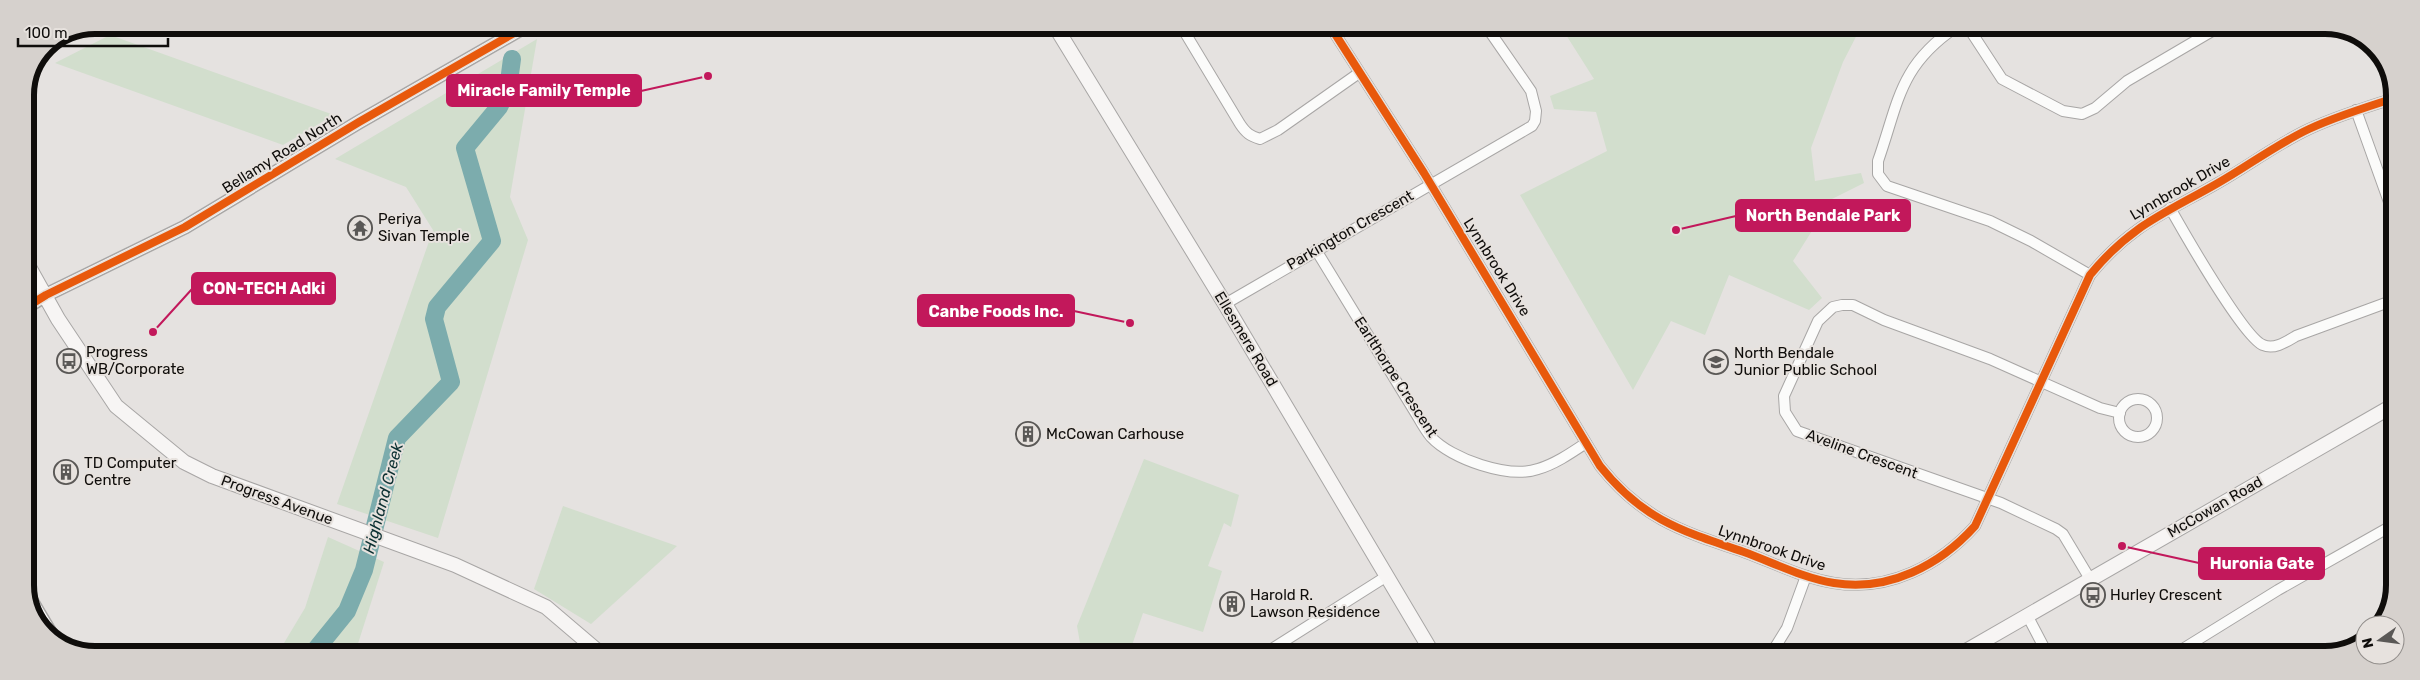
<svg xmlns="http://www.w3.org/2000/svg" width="2420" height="680" font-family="Rubik,sans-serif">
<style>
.green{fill:#d2decd}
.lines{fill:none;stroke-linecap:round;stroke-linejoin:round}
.river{stroke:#7cacad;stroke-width:18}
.minor-casing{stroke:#a8a6a5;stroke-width:12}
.tertiary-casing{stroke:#a8a6a5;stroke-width:15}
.secondary-casing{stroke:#a8a6a5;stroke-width:16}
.minor{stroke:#fbfbfa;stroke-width:10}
.tertiary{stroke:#fbfbfa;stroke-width:12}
.secondary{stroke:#f7f5f4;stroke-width:14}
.cycleway-casing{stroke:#e7e2de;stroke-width:11}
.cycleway{stroke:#e8590c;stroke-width:8}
.labels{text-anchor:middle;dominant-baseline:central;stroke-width:4;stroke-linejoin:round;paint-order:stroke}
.street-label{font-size:15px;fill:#0f0d0b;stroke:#e7e2de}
.poi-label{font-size:15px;fill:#0f0d0b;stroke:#e7e2de;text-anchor:start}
.water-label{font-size:16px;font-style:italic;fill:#0b2f31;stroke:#e7e2de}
.rim{fill:none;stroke:#0f0d0b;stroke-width:6}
.leader{fill:none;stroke:#c2185b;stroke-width:2}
.callout-dot{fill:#c2185b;stroke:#e7e2de;stroke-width:2}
.callout{fill:#c2185b;stroke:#c2185b;stroke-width:2}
.callout-label{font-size:16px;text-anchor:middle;font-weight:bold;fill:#fff}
</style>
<rect width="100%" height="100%" fill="#e5e2e0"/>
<g class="green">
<path d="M1561,27H1861L1843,62L1811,148L1815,181L1861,173L1864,183L1832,199L1793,261L1822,298L1809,310L1729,275L1705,335L1671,321L1633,390L1520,195L1607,151L1596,112L1554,109L1550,96L1594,79Z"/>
<path d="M110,35L334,115L283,145L55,63Z"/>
<path d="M537,39L510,197L528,240L438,538L337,504L433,230L406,187L335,159Z"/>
<path d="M1144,459L1239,495L1231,527L1224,523L1208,566L1222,571L1203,632L1143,613L1129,654H1082L1077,626Z"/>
<path d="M563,506L677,546L591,624L534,589Z"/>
<path d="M328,537L384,562L355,653H278L305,608Z"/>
</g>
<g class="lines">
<path class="river" d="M313,653L347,611L364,570L397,438L451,382L434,319L437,307L492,241L465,148L499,107L508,89L512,59"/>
<defs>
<g id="minor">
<path d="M1181,26L1240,124C1246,133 1250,136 1260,139L1278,130L1359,73"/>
<path d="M1330,26L1424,173L1600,466C1643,520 1682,531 1744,552C1774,563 1803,578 1834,583C1889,592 1940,565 1975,526L2090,275C2131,225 2164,214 2218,183C2248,166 2277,144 2309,129C2337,116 2366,107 2395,98"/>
<path d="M1956,27C1899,66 1899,101 1878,161V174L1887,186L1990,221L2031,241L2090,275"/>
<path d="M1968,27L2002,79L2063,111L2082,114L2095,108L2127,81L2219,27"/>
<path d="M2356,110L2394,216"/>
<path d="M2170,208C2183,231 2244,338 2263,345C2274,350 2286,342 2296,336L2394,300"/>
<path d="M1316,250L1418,417C1422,424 1426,431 1431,437C1451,459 1509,479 1538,469C1555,464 1571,453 1586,443"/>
<path d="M1225,304L1532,126L1535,121L1536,111L1531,91L1486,26"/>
<circle cx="2138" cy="418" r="19"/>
<path d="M2090,579L2063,534L2056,529L2001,503L1797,431L1785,412L1784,396L1818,321L1833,307L1842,305H1853L1884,320L1990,359L2100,408L2120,413"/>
<path d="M2027,615L2048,655"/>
<path d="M1264,654L1387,576"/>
<path d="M1771,654L1787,628L1806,576"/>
<path d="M2173,655L2278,590L2393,525"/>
</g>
<g id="tertiary">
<path d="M25,308L46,295L185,227L359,122L528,25"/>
<path d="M25,590L53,637"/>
</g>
<g id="secondary">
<path d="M1055,26L1225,304L1433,654"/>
<path d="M25,260L58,319L116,406L184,462L212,476L455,565L546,607L600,653"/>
<path d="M1959,655L2394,405"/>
</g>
</defs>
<use href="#minor" class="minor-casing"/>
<use href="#tertiary" class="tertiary-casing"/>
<use href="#secondary" class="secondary-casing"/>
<use href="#minor" class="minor"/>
<use href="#tertiary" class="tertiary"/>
<use href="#secondary" class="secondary"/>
<defs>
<g id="cycleway">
<path d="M1330,26L1424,173L1600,466C1643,520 1682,531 1744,552C1774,563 1803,578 1834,583C1889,592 1940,565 1975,526L2090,275C2131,225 2164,214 2218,183C2248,166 2277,144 2309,129C2337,116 2366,107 2395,98"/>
<path d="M25,308L46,295L185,227L359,122L528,25"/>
</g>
</defs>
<use href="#cycleway" class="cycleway-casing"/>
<use href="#cycleway" class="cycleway"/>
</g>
<defs>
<symbol id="temple-ring" viewBox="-11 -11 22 22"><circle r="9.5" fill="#e7e2de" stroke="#5a5856" stroke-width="1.5"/><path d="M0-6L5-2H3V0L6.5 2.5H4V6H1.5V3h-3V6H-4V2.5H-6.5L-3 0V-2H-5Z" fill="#5a5856"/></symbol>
<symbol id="bus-ring" viewBox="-11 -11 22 22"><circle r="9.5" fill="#e7e2de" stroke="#5a5856" stroke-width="1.5"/><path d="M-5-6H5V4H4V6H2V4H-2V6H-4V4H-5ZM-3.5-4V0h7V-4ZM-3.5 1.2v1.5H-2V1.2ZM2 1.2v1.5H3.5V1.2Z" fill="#5a5856"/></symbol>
<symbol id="school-ring" viewBox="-11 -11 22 22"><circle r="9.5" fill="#e7e2de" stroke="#5a5856" stroke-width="1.5"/><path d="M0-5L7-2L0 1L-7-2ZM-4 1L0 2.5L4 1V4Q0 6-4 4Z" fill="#5a5856"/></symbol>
<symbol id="building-ring" viewBox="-11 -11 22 22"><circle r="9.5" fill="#e7e2de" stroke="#5a5856" stroke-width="1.5"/><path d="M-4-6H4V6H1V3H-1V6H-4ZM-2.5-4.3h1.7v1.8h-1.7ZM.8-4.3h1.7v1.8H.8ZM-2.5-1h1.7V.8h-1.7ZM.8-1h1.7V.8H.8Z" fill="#5a5856"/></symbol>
</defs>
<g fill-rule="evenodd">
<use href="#temple-ring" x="346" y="214" width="28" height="28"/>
<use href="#bus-ring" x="55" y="347" width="28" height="28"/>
<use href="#school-ring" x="1702" y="348" width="28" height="28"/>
<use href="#building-ring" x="1014" y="420" width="28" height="28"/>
<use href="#building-ring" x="52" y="458" width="28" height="28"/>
<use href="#bus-ring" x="2079" y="581" width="28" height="28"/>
<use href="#building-ring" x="1218" y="590" width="28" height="28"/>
</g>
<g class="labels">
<g class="street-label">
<text transform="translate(282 153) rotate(-32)">Bellamy Road North</text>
<text transform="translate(2180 188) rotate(-30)">Lynnbrook Drive</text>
<text transform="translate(1350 230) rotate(-30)">Parkington Crescent</text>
<text transform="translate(1497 267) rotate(58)">Lynnbrook Drive</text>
<text transform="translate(1246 339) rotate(59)">Ellesmere Road</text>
<text transform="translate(1396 377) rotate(57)">Earlthorpe Crescent</text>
<text transform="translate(1862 454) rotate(20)">Aveline Crescent</text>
<text transform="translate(277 500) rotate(20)">Progress Avenue</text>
<text transform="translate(2215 507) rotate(-30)">McCowan Road</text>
<text transform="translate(1772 548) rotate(19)">Lynnbrook Drive</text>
</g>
<g class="poi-label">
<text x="378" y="219">Periya<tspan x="378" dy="17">Sivan Temple</tspan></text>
<text x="86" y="352">Progress<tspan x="86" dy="17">WB/Corporate</tspan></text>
<text x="1734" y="353">North Bendale<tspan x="1734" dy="17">Junior Public School</tspan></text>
<text x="1046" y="434">McCowan Carhouse</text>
<text x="84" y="463">TD Computer<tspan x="84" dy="17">Centre</tspan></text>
<text x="1250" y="595">Harold R.<tspan x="1250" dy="17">Lawson Residence</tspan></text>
<text x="2110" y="595">Hurley Crescent</text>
</g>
<g class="water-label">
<text transform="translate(383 498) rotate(-75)">Highland Creek</text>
</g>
</g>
<path d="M0 0H2420V680H0ZM95 34H2325A61 61 0 0 1 2386 95V585A61 61 0 0 1 2325 646H95A61 61 0 0 1 34 585V95A61 61 0 0 1 95 34Z" fill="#d6d1cd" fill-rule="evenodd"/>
<path class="rim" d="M95 34H2325A61 61 0 0 1 2386 95V585A61 61 0 0 1 2325 646H95A61 61 0 0 1 34 585V95A61 61 0 0 1 95 34Z"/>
<path class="leader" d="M708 76L641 91M1676 230L1736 216M153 332L192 289M1130 323L1074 311M2122 546L2199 563"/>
<g class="callout-dot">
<circle cx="708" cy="76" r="5"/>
<circle cx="1676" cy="230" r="5"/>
<circle cx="153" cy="332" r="5"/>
<circle cx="1130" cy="323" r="5"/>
<circle cx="2122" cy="546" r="5"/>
</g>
<g class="callout">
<rect x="447" y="75" width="194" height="31" rx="5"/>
<rect x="1736" y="200" width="174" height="31" rx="5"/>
<rect x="192" y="273" width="143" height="31" rx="5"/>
<rect x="918" y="295" width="156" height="31" rx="5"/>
<rect x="2199" y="548" width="125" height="31" rx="5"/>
</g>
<g class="callout-label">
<text x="544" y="96">Miracle Family Temple</text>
<text x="1823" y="221">North Bendale Park</text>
<text x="264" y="294">CON-TECH Adki</text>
<text x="996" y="317">Canbe Foods Inc.</text>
<text x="2262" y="569">Huronia Gate</text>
</g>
<g transform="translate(2380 640) rotate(256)"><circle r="24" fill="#e7e2de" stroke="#918d8a"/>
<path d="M0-4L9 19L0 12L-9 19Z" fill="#5a5856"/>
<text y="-8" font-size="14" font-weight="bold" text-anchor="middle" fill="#0f0d0b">N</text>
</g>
<path d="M18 38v8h150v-8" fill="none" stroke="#0f0d0b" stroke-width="2.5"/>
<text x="25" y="38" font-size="15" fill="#0f0d0b" stroke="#e7e2de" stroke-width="4" paint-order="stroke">100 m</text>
</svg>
